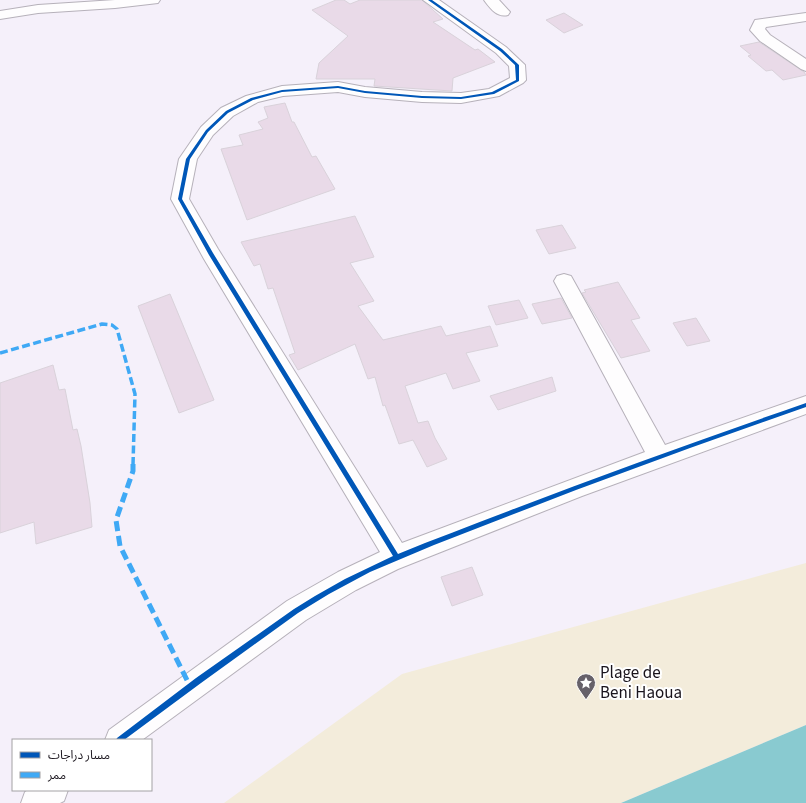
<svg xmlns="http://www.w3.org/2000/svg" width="806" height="803" font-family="'Source Sans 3','Noto Sans Arabic',sans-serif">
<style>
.sand{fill:#f3ecdb}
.water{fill:#89cad0}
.building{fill:#e9dae8;stroke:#d9d2da}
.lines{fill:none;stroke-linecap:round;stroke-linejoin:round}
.minor-casing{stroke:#b6b1ba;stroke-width:2}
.primary-casing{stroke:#b6b1ba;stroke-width:2}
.minor{fill:#fefdfe;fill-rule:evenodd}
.primary{fill:#fefdfe;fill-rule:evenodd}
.quiet-far1{stroke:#3fa9f5;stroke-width:3.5;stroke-dasharray:8 3.5;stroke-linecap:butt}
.quiet{stroke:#3fa9f5;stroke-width:5;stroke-dasharray:10 5;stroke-linecap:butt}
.cycleway-casing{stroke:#fff;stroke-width:3}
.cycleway{fill:#0057b8;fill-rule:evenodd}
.labels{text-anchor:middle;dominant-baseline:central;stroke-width:4;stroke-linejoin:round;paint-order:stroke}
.near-poi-label{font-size:17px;fill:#19141c;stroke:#fff;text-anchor:start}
</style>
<rect width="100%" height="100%" fill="#f5f0fa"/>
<path class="sand" d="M806,563V725L621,803H224L402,674Z"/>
<path class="water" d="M806,725V803H621Z"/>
<g class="building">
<path d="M336,0H344L350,4L360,0H422L443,19L433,22L475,50L478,49L495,62L453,78L452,91L374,86L375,79H316L319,63L348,36L312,10Z"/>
<path d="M564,13L583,25L564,33L546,20Z"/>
<path d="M759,42L804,72L806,75L783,80L772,70L766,71L748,56L751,55L740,46Z"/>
<path d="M285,103L292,122H294L312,157L316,156L335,189L247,220L221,149L243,145L239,135L263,129L258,122L268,118L264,107Z"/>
<path d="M355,216L374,257L350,263L374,301L358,306L383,340L441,326L446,336L490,326L498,346L466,353L480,381L453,389L446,373L405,386L418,423L428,421L435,438L447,459L427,467L413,440L399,444L385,405L383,406L375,377L368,379L355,344L298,370L289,355L295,353L273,288L268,289L260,264L254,266L241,242Z"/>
<path d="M562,225L576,248L549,254L536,230Z"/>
<path d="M618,282L640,318L631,320L650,351L621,358L582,293L586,292L584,290Z"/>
<path d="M170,294L214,400L179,413L138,306Z"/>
<path d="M561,298L572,318L542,324L532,304Z"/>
<path d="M519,300L528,318L496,325L488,306Z"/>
<path d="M696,318L710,341L687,346L673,323Z"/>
<path d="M53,365L59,390L65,389L73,430L77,429L81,446L90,503L92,527L36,544L34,522L0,533V383Z"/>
<path d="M552,377L556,391L498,410L490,396Z"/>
<path d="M472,567L483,595L452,606L441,577Z"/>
</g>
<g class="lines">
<defs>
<g id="minor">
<path d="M423,0H439L506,47L525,65L526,80L523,83L499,96L461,103L422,102L365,97L338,92L283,96L258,102L233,116L213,135L197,159L189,199L218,249L402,543L645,452L554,281L557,276L564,274L571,276L665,445L806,396V414L582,496L398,569L356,590L306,620L142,740H105L109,730L287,601L338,572L380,552L204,259L171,199L179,159L201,127L221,108L246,96L282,86L338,82L365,87L422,92L461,93L489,89L510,78L509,66L496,53Z"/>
<path d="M484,0H499L510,12L508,15C497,18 490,8 484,0Z"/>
<path d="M806,13V21L766,27L765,29L770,35L806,59V71L801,69L760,41L750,30L755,20Z"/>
<path d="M28,790H68L64,801L60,803H21L25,792Z"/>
</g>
<path id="primary" d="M115,0H160L158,3L115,8L38,13L0,19V11L38,5Z"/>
</defs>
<use href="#minor" class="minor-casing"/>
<use href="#primary" class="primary-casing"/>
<use href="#minor" class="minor"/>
<use href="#primary" class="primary"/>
<path class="quiet-far1" d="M0,353L102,324L112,325L117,329L135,394L133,465"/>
<path class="quiet" d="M133,464V471L116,520L120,546L190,686"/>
<defs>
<path id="cycleway" d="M428,0H432L502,49L519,65V81L494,94L461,99L422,98L365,93L338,88L282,92L253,100L228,113L208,132L190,159L182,199L213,253L398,554C434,539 470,526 506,512C605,474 705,438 806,403V407L690,448L576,490L434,545L370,572L329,594L298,613L201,683L124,740H116L117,738L196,678L294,609L315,596L345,579L393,556L209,255L178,199L186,159L206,130L226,111L251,98L282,90L338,86L365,91L422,96L461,97L492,92L516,80L515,65L500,51Z"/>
</defs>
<use href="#cycleway" class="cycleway-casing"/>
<use href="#cycleway" class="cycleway"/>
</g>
<defs>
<symbol id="sight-pin" viewBox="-11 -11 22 30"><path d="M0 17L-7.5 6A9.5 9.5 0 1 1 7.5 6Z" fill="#66616a" stroke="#fff"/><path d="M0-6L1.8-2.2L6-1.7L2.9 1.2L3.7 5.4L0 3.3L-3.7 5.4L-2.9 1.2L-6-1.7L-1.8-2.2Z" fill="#fff"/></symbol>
</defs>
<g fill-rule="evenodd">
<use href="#sight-pin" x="575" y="672" width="22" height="30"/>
</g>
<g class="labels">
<g class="near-poi-label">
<text x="600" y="673">Plage de<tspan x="600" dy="20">Beni Haoua</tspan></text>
</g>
</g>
<rect x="12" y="739" width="140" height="52" fill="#ffffff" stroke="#a3a1a4"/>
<rect x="20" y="752" width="20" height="6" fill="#0057b8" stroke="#a3a1a4"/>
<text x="48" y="759" font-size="12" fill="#19141c">مسار دراجات</text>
<rect x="20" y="772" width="20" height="6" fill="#3fa9f5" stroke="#a3a1a4"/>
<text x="48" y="779" font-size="12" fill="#19141c">ممر</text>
</svg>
